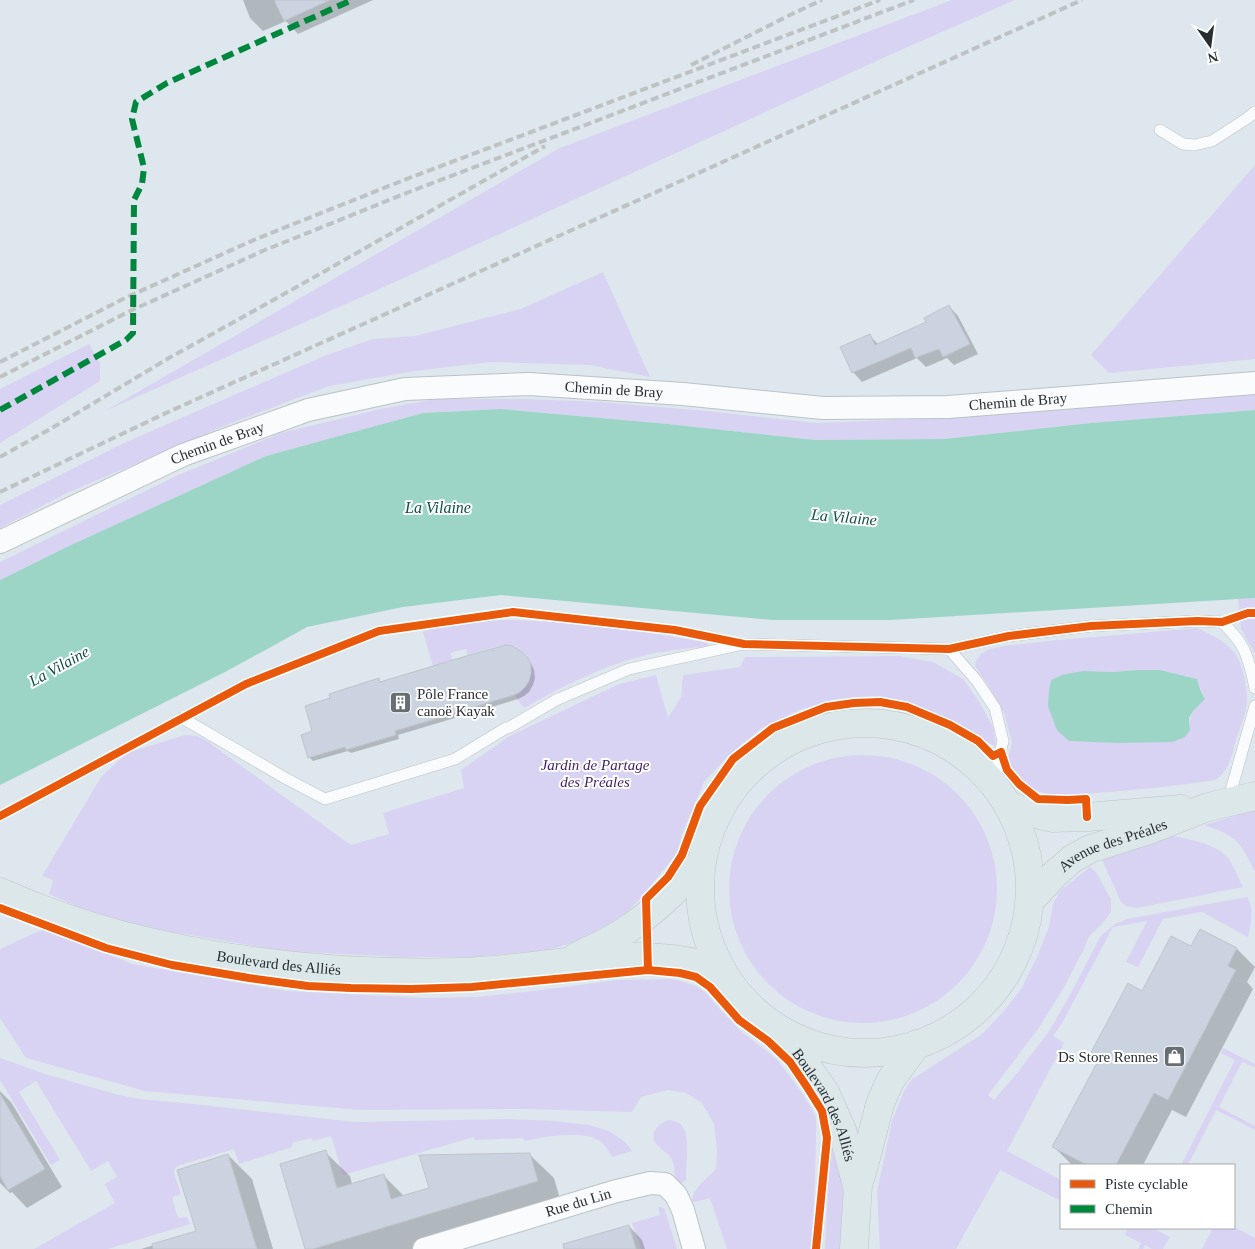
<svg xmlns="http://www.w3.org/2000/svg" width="1255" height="1249" font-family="Georgia,serif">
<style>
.green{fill:#d8d3f2;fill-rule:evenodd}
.water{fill:#9cd5c6}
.shadow{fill:#0003}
.building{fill:#cbd3e1;stroke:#bfc4ca}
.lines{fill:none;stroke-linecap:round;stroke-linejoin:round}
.service-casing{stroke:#bbc2c7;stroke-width:12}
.minor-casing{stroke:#bbc2c7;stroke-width:24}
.primary-casing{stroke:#c0c4c8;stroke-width:29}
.service{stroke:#fafbfc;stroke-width:11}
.minor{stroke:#fafbfc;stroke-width:22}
.primary{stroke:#dbe7e9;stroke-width:28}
.rail{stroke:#bfc2c2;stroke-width:4;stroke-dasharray:8 4;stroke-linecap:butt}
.quiet{stroke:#00873e;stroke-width:6;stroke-dasharray:12 6;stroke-linecap:butt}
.cycleway-casing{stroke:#fff;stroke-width:11}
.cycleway{stroke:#e8590c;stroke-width:8}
.labels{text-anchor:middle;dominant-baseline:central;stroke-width:4;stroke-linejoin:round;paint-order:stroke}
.street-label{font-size:15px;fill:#282e32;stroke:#fff}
.poi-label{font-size:15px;fill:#282e32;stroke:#fff;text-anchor:start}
.park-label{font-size:15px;font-style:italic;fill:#3e1f62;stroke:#fff}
.water-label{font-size:16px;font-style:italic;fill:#105141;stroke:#fff}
</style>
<rect width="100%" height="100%" fill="#dee7ed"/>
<g class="green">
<path d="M952,0H1015L894,53L373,292L105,411L560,148Z"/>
<path d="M1255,165V359L1109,373L1091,355Z"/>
<path d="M603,272L650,377L589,365L491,362L415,371L329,386L224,426L67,493L0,528V505L124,443L324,356L373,339L415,336L521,309Z"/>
<path d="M89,344L100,363V381L0,443V389Z"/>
<path d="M1255,393V410L1091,423L944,439L815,440L668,424L501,409L423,413L266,456L71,545L0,580V562L176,476L281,433L381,409L435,399H528L600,402L707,411L817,423L941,418Z"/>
<path d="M1255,598V654L1241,629L1238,599Z"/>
<path d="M486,620C559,619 636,629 708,643V646C691,648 673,650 655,653C608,663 565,685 524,708L514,695C537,684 537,652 510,646C499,644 479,652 468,655L466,649L450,653L453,660L433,666L423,632C437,624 469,622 486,620Z"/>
<path d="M1197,628C1210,634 1223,640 1233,651C1242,660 1247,686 1247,699C1247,713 1240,727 1236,740C1232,755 1229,772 1215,780C1176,786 1136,790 1097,793C1078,794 1058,798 1040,792C1025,787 1016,773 1007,762L1012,743L1005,715L992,692L975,666L976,661L981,654L990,649L1004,646L1048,641ZM1138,670H1160L1197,679L1205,699C1193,710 1189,713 1190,730L1083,671L1112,672Z"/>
<path d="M899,656L933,662L963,679L980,703L993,727L996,747L950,721L908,702L870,696L837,699L799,710L762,728L731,753L704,782L682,834L677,853L640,899L614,924L586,939L548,950L474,957H404L284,951L166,931L114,919L76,906L49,894L53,880L42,876L101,777L127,753L185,735L198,736L207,741L351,845L389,834L383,813L464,788L461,770L508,737L619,684L656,675L668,718L681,697L683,675L740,667L745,657Z"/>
<circle cx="863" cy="889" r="134"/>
<path d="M1255,810V872C1248,858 1243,845 1230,836C1222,831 1212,828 1204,825Z"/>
<path d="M1170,835C1186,839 1214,843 1226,856C1233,863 1238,878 1243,887L1137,908L1126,906L1121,902L1100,855Z"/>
<path d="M1090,867L1096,872L1111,899V912L1102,924L1089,936L1084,949L1063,989L1038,1029L988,1095L994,1100L1018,1072L1050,1030L1070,995L1100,937L1115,924L1127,919L1247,897C1255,910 1251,923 1248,937L1202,912L1163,919L1138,967L1126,962L1147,921L1113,927L1061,1025L1053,1036L1064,1043L1007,1151L1061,1180V1201L1000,1170L956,1249H880L877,1192L892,1121L904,1091L912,1079L981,1035L1003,1012L1021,989L1037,957L1049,927L1053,904L1060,891Z"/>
<path d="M46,928L132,964L286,991L427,998L476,997L525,992L618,980L670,979L681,981L696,986L706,993L718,1007L742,1032L768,1052L778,1061L800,1090L811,1108L816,1118V1143L814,1202L811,1249H727L710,1198L695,1202L692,1201C693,1188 708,1178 716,1169L717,1150L714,1124L702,1103L686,1093L668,1090L641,1097L632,1112L523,1109L360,1110L145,1091L26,1058L0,1018V949Z"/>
<path d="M1223,1048L1255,1064V1067L1242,1062L1219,1107L1255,1126V1130L1216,1110L1188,1165H1181L1235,1060L1221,1053Z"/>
<path d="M0,1058L45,1074L119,1095L140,1099L203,1105L355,1122L509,1119L554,1121L589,1125L609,1131L624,1141L632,1151L612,1157C608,1150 604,1142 596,1139C583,1131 539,1137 525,1141L523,1138L475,1140L474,1137L343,1175L331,1136L313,1141L311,1138L292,1143V1147L239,1164L234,1149L180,1165L175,1168L174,1173L181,1194L172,1197L178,1218L187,1217L190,1224L108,1249H34L115,1203L105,1184L117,1177L108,1161L91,1171L36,1081L19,1092L60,1160L51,1165L0,1080Z"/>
<path d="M669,1120C675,1121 680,1122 683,1127C690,1136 686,1165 686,1178V1180L681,1183H678C672,1174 676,1168 672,1160C669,1154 663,1151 658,1146C647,1135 658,1123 669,1120Z"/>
<path d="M835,1138L843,1180V1203L841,1249H825L828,1191L829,1146Z"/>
<path d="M658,1207L664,1208L677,1249H641L632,1223L660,1215Z"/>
<path d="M1234,1227L1255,1238V1249H1202L1213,1228Z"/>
<path d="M1128,1228H1153L1170,1237L1163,1249H1152L1145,1245L1143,1249H1138L1141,1243L1125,1235Z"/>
</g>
<g class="water">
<path d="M501,409L668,424L815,440L944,439L1091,423L1255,410V598L890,620H773L501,595L403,607L307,627L227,671L0,785V580L71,545L266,456L423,413Z"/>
<path d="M1138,670H1160L1197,679L1200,689L1205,699L1193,711L1189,718L1190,730L1185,737L1172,742L1117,743L1069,741L1057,730L1048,706L1049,691L1051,680L1062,675L1083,671L1112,672Z"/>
</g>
<g class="shadow">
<path d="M243,0H373L298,34L286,21L263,31L250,18Z"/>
<path d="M949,306L958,316L978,354L954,365L947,358L926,367L917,358L862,382L853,372L870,336L878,344L928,323Z"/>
<path d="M522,653L531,663L534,670L535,678L533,685L529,692L524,696L518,699L398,735L399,739L351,753L348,751L313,761L309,757L314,732L331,699L378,680L381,683Z"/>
<path d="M1201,930L1237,949L1255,967L1247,982L1253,989L1186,1117L1172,1110L1143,1165H1072L1054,1147L1097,1065L1090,1058L1143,993L1192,948Z"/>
<path d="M0,1091L11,1102L62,1187L27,1208L12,1192L10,1193L0,1183Z"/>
<path d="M325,1152L350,1176L352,1184L383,1175L404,1196L431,1188L529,1154L554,1178L562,1206L417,1249H307Z"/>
<path d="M228,1155L252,1179L273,1249H141L197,1232Z"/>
<path d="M629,1226L642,1240L645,1249H573Z"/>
</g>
<g class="building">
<path d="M274,0H330L284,21Z"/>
<path d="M949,305L970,344L943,357L939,349L915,358L911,348L852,373L840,347L870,334L875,345L926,322L924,318Z"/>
<path d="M506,645L512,646L522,652L528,658L531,665V673L529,681L525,687L520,692L514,695L395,731L396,735L346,750L345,747L308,758L301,735L312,731L305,706L330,698L329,694L379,678L380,682L463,657Z"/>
<path d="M1200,929L1237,948L1228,966L1236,970L1168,1100L1154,1093L1116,1165H1087L1052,1147L1097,1063L1088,1058L1128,983L1142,991L1171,936L1191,946Z"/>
<path d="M0,1094L45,1169L8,1190L0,1176Z"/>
<path d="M326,1150L337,1188L384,1174L391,1199L429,1188L419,1155L530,1153L538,1181L313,1249H305L280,1164Z"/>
<path d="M228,1154L257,1249H153L152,1244L196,1231L177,1170Z"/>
<path d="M629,1225L636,1249H564L563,1244Z"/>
</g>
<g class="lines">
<defs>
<g id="service">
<path d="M1160,130L1183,144L1194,145L1212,141L1246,119L1255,112"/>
<path d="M949,649L977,681L995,708L1003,741L993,784"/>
<path d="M182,718L285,778L325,799L455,759L506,728L510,727L556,700L629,669L744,644L949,649L1009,636L1091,626L1197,621L1222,622C1229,629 1237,637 1242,646C1249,658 1252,674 1255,688"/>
<path d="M1228,801L1255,706"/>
</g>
<g id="minor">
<path id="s1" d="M0,542L183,455L308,410L405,389L529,384L683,394L823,408L948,407L1255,383"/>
<path id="s2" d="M424,1249L613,1192L650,1183L665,1184L676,1195L683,1210L694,1249"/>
</g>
<g id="primary">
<circle cx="865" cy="888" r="165"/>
<path d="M1008,805L1028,812L1052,818L1087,817L1181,809"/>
<path id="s3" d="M0,892C39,909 80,924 121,935C232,964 347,975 461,972C540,970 623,945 701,964C709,966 716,969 723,972"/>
<path id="s4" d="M1029,902L1056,873L1072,859L1090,849L1149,830L1208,807L1255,796"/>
<path d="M577,956C593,949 610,941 625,931C654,912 679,888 702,861"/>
<path id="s5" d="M782,1031L825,1092L842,1130L857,1186"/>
<path d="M854,1249L858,1186L866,1158L880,1104L890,1081L917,1044"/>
</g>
</defs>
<use href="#service" class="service-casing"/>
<use href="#minor" class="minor-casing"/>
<use href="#primary" class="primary-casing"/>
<use href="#service" class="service"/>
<use href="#minor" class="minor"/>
<use href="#primary" class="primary"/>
<g class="rail">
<path d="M691,65L792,14L822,0"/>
<path d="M0,362L125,298L256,239L404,180L880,0"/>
<path d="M0,377L130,311L265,250L409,192L914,0"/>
<path d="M0,457L52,428L169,358L302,284L545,146"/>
<path d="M0,492L166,413L1082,0"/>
</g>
<path class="quiet" d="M0,410L126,340L133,333L134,200L142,184L144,168L132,119L136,102L167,83L352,0"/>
<defs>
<g id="cycleway">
<path d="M0,816L246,684L379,631L513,612L675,630L744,644L949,649L1009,636L1091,626L1197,621L1222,622L1248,613H1255"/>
<path d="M0,908L106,948L172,965L249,978L308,986L351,988L411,989L472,987L648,970L680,973L696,977L710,987L739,1020L768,1041L790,1062L807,1087L822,1111L827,1138L816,1249"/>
<path d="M648,970L646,899L668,877L682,855L700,806L733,759L773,728L826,707L854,703L880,702L907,707L950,725L978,741L993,756L1001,752L1007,770L1019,784L1038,799L1068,800L1086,799L1087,817"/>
</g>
</defs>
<use href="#cycleway" class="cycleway-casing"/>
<use href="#cycleway" class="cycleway"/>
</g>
<defs>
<symbol id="building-square" viewBox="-11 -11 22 22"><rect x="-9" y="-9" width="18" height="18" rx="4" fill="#686f73" stroke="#fff"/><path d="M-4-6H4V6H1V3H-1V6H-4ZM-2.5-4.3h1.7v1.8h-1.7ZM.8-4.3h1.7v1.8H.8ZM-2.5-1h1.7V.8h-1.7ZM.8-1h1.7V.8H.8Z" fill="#fff"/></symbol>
<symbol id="shop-square" viewBox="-11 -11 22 22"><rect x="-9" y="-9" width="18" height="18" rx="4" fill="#686f73" stroke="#fff"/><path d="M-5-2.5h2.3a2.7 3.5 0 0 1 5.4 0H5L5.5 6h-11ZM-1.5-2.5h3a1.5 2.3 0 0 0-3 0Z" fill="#fff"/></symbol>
</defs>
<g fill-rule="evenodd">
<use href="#building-square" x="388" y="690" width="25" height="25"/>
<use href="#shop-square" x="1162" y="1044" width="25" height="25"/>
</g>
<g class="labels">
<g class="street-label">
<text stroke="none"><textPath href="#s1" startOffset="644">Chemin de Bray</textPath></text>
<text stroke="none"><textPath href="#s1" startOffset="1049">Chemin de Bray</textPath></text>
<text stroke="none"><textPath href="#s1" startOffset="239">Chemin de Bray</textPath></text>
<text stroke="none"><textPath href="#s4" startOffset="104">Avenue des Préales</textPath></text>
<text stroke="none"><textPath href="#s3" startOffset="289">Boulevard des Alliés</textPath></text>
<text stroke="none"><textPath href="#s5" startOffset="86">Boulevard des Alliés</textPath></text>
<text stroke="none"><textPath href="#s2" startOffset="161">Rue du Lin</textPath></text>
</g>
<g class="poi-label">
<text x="417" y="694">Pôle France<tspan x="417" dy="17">canoë Kayak</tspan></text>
<text x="1158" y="1057" text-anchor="end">Ds Store Rennes</text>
</g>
<g class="park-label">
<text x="595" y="765">Jardin de Partage<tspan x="595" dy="17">des Préales</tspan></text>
</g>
<g class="water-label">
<text x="438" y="507">La Vilaine</text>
<text transform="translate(844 517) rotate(5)">La Vilaine</text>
<text transform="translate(59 666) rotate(-29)">La Vilaine</text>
</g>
</g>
<rect x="1060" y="1164" width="175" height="65" fill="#ffffff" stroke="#a9abad"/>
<rect x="1070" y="1180" width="25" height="8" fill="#e8590c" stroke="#a9abad"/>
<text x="1105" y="1189" font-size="15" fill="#282e32">Piste cyclable</text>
<rect x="1070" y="1205" width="25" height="8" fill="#00873e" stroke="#a9abad"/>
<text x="1105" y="1214" font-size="15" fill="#282e32">Chemin</text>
<g transform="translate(1210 45) rotate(166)" stroke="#ffffff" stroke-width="4" paint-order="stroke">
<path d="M0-4L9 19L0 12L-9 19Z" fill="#282e32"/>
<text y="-8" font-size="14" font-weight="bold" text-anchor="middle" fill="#282e32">N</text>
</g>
</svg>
